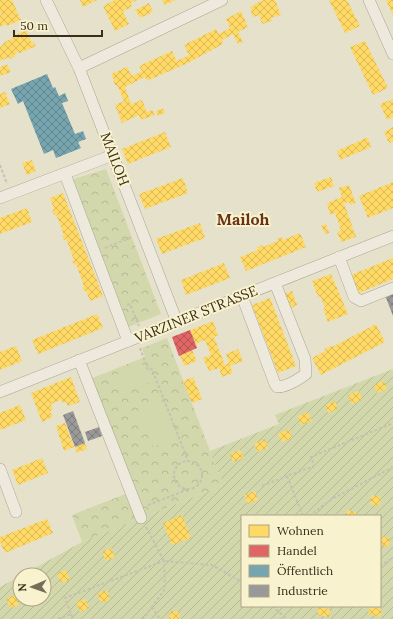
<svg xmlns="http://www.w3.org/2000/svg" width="393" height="619" font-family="Lora,serif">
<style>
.park{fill:url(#park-crowns)}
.garden{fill:url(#garden-furrows);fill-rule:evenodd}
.pitch{fill:#d2d8ab}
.homes{fill:url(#homes-cross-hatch)}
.shops{fill:url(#shops-cross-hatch)}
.public{fill:url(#public-cross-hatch)}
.industry{fill:url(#industry-cross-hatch)}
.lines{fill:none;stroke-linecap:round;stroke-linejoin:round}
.minor-casing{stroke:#aba494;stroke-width:12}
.path{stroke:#c6c2b3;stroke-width:2;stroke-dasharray:3 2;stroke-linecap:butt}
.minor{stroke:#edeadd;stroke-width:11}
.labels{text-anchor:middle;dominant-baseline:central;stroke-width:4;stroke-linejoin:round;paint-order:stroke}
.street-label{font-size:14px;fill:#3a2e1b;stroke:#f9f2ce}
.quarter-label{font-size:16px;font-weight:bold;fill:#6a3316;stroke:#f9f2ce}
</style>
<defs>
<pattern id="park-crowns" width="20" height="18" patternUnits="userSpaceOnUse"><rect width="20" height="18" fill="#d2d8ab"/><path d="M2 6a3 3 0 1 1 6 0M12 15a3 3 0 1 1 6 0" fill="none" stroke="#b5ba93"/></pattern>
<pattern id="garden-furrows" width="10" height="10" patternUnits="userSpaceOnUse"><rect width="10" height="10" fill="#d2d8ab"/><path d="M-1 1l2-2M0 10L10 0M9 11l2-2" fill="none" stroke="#b5ba93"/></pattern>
<pattern id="homes-cross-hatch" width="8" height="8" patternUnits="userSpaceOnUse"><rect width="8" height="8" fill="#ffd966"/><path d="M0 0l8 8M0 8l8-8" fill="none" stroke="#dbbb58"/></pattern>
<pattern id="shops-cross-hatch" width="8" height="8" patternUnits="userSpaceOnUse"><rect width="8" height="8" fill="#e06666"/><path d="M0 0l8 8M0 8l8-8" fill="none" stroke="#b75453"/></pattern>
<pattern id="public-cross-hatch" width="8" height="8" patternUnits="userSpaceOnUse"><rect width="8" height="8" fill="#76a5af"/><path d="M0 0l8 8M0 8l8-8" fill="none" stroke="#62878e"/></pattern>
<pattern id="industry-cross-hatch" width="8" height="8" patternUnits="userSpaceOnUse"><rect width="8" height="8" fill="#999"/><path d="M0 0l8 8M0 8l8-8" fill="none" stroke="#7e7d7c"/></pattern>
</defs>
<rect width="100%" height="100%" fill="#e6e1ca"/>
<g class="park">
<path d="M106,169L161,314L126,328L72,182L74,179Z"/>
<path d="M167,338L223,485L82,542L72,515L133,491L90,379L145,357L142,348Z"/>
</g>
<path class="garden" d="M393,369V619H0V587L20,576V599H44V575H22L82,542L223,485L210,451L279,424L275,415ZM242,516H380V606H242Z"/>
<g class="pitch">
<path d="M144,364L151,382L120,394L113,376Z"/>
<path d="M163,401L177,438L153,447L138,410Z"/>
</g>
<g class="homes">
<path d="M0,0H12L21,20L7,26L6,24L0,27V16L1,15L0,12Z"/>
<path d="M80,0H97L83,7Z"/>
<path d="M115,0H137L131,3L132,7L123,11L129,24L115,31L103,6Z"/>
<path d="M162,0H176L165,5Z"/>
<path d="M264,0H275L281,15L271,18L272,21L262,24L259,15L253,17L250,7L255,5L254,4Z"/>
<path d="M329,0H347L360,26L345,33Z"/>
<path d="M386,0H393V16Z"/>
<path d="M149,3L153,12L140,18L135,10Z"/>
<path d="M241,11L248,27L238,32L243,42L238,44L233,34L222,40L223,44L190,62L147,81L145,77L125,87L131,104L142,100L147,112L152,110L155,115L141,120L139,115L122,123L115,105L124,101L117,85H115L113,80H114L111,74L127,67L132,76L142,71L139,66L172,51L177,61L189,55L184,45L216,29L219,34L230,28L226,19Z"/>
<path d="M26,30L32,43L34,42L36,46L20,53L19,52L14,55L15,57L10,59L9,57L0,61V47L4,44L3,43L13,38L12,37Z"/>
<path d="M365,41L388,88L373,95L350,47Z"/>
<path d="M7,64L11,72L0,76V67Z"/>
<path d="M5,92L10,104L0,108V94Z"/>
<path d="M393,99V117L387,120L380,104Z"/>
<path d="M163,108L165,113L158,116L156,111Z"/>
<path d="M393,127V142L389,143L384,132Z"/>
<path d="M165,132L171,147L128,164L122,149Z"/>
<path d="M366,138H368L371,147L340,160L337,151Z"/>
<path d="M32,160L36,171L27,175L22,163Z"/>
<path d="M331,177L334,186L317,192L314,183Z"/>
<path d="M183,178L188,193L145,209L139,194Z"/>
<path d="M393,182V208L368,218L359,196Z"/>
<path d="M349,185L356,203L350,205L349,202L344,203L356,237L341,242L337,232L341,230L335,213L330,215L327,203L342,197L339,188Z"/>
<path d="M63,193L103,296L90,301L86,291H84L82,287L84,286L76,264L74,265L72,261L74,260L66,239L64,240L62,235H64L56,214L54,215L52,210L54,209L50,198Z"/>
<path d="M27,208L32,222L0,234V218Z"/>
<path d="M200,223L205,238L162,254L156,239Z"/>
<path d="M326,224L329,233L325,234L321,226Z"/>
<path d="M300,233L306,247L246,271L240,257L258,250L257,247L262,245L263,247L278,241L277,239L282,237L283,240Z"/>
<path d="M393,258V279L359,293L351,275Z"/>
<path d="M224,263L230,278L186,295L181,280Z"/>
<path d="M331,274L348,314L328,322L323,309L325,308L320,296L318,297L312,281Z"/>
<path d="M292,291L297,305L289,309L283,294Z"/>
<path d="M270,298L296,366L278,373L252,305Z"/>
<path d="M97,314L103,328L38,354L32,340Z"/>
<path d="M213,321L218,335L214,337L225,365L229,363L226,354L238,349L243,361L230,366L233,373L222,377L219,368L209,371L203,358L211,355L205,340L195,344L190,330Z"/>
<path d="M376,324L385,342L321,375L312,358L325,351L324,349L331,346L332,347Z"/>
<path d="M16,346L22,361L0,370V352Z"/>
<path d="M192,350L197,361L184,366L180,355Z"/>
<path d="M71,377L80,402L68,406L66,402L63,403L61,400L51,404L53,410L50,411L53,417L42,422L31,393Z"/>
<path d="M193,377L202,399L192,403L183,381Z"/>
<path d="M384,381L387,389L377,393L374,385Z"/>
<path d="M359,391L362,400L352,404L348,395Z"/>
<path d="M335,401L338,409L328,413L325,405Z"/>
<path d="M20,405L26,420L0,430V413Z"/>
<path d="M308,412L312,421L301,425L298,416Z"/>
<path d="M65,423L74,447L64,451L56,426Z"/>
<path d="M289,429L292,438L282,442L278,434Z"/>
<path d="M265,439L268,448L258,452L254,444Z"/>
<path d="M85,443L87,449L77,453L75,447Z"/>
<path d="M240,450L244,458L233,462L230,454Z"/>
<path d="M42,458L48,473L18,485L12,470Z"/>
<path d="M255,491L258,500L248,504L244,495Z"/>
<path d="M372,495L381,497L379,506L370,504Z"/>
<path d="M347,510L356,512V516H346Z"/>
<path d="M182,515L191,538L172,545L163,523Z"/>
<path d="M47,519L53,533L5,553L0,542V537Z"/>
<path d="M381,536L390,538L388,547L380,545Z"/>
<path d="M111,548L115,557L106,561L102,552Z"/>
<path d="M66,570L70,580L61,583L57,573Z"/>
<path d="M107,590L110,600L101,603L97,594Z"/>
<path d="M15,595L19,605L10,608L6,599Z"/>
<path d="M85,599L89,608L80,612L76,602Z"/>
<path d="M319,607L331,610L329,617L317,615Z"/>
<path d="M370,607L382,609L380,617L368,614Z"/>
<path d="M170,611L180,612L179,619H169Z"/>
</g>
<path class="shops" d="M190,330L197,348L179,356L172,337Z"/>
<path class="public" d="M47,74L53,88L55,87L59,96L65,93L68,101L62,103L75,134L83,131L86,139L78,142L81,148L56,158L53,150L44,154L23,101L18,104L11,89Z"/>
<g class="industry">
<path d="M393,292V316L385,295Z"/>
<path d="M73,411L85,443L75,447L63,415Z"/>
<path d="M99,427L102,436L88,441L85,432Z"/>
</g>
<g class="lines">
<defs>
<g id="minor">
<path d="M46,0L79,68L177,322"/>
<path d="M369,0L393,54"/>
<path d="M79,68L222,0"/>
<path d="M65,174L128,341"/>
<path d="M0,198L113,155"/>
<path d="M339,257L354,297L361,301L393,288"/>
<path d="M242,296L275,384L277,387C286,387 299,379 306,374L305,359L275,283"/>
<path d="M79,360L141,518"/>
<path d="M0,392L393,236"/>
<path d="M0,469L16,512"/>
</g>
</defs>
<use href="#minor" class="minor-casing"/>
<g class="path">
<path d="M0,165L7,184"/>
<path d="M105,248L132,237"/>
<path d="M127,305L130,304L139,326"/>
<path d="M140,348L148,370L152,369L188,461"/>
<circle cx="188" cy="475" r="14"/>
<path d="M262,486L287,476"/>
<path d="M148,505L187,490"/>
<path d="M303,516L287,476L314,466L311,457L393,423"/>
<path d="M309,516L332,499L393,467"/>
<path d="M146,527L164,561L212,565L242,582"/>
<path d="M380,566L393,558"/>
<path d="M272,606L287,619"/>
<path d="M152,607L160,619"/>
<path d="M71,614L73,619"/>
<path d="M58,619L71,614L65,598L164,561L165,589L143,619"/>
</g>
<use href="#minor" class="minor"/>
</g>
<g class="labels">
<g class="street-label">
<text transform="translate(115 159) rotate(69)">MAILOH</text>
<text transform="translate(196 314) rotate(-22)">VARZINER STRASSE</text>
</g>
<g class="quarter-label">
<text x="243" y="219">Mailoh</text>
</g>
</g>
<rect x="241" y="515" width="140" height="92" fill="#f9f2ce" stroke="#ada486"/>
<rect x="249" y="525" width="20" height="12" fill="#ffd966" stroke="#ada486"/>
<text x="277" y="535" font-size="12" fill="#3a2e1b">Wohnen</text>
<rect x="249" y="545" width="20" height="12" fill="#e06666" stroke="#ada486"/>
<text x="277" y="555" font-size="12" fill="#3a2e1b">Handel</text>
<rect x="249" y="565" width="20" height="12" fill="#76a5af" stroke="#ada486"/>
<text x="277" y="575" font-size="12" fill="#3a2e1b">Öffentlich</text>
<rect x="249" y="585" width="20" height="12" fill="#999999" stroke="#ada486"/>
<text x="277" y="595" font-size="12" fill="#3a2e1b">Industrie</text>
<g transform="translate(32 587) rotate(268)"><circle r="19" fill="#f9f2ce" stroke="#ada486"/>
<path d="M0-3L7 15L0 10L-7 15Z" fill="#766d58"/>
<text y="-6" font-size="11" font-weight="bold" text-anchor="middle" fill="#3a2e1b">N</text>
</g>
<path d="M14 30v6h88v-6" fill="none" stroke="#3a2e1b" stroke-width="2"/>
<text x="20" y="30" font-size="12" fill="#3a2e1b" stroke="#f9f2ce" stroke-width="3" paint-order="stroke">50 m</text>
</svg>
